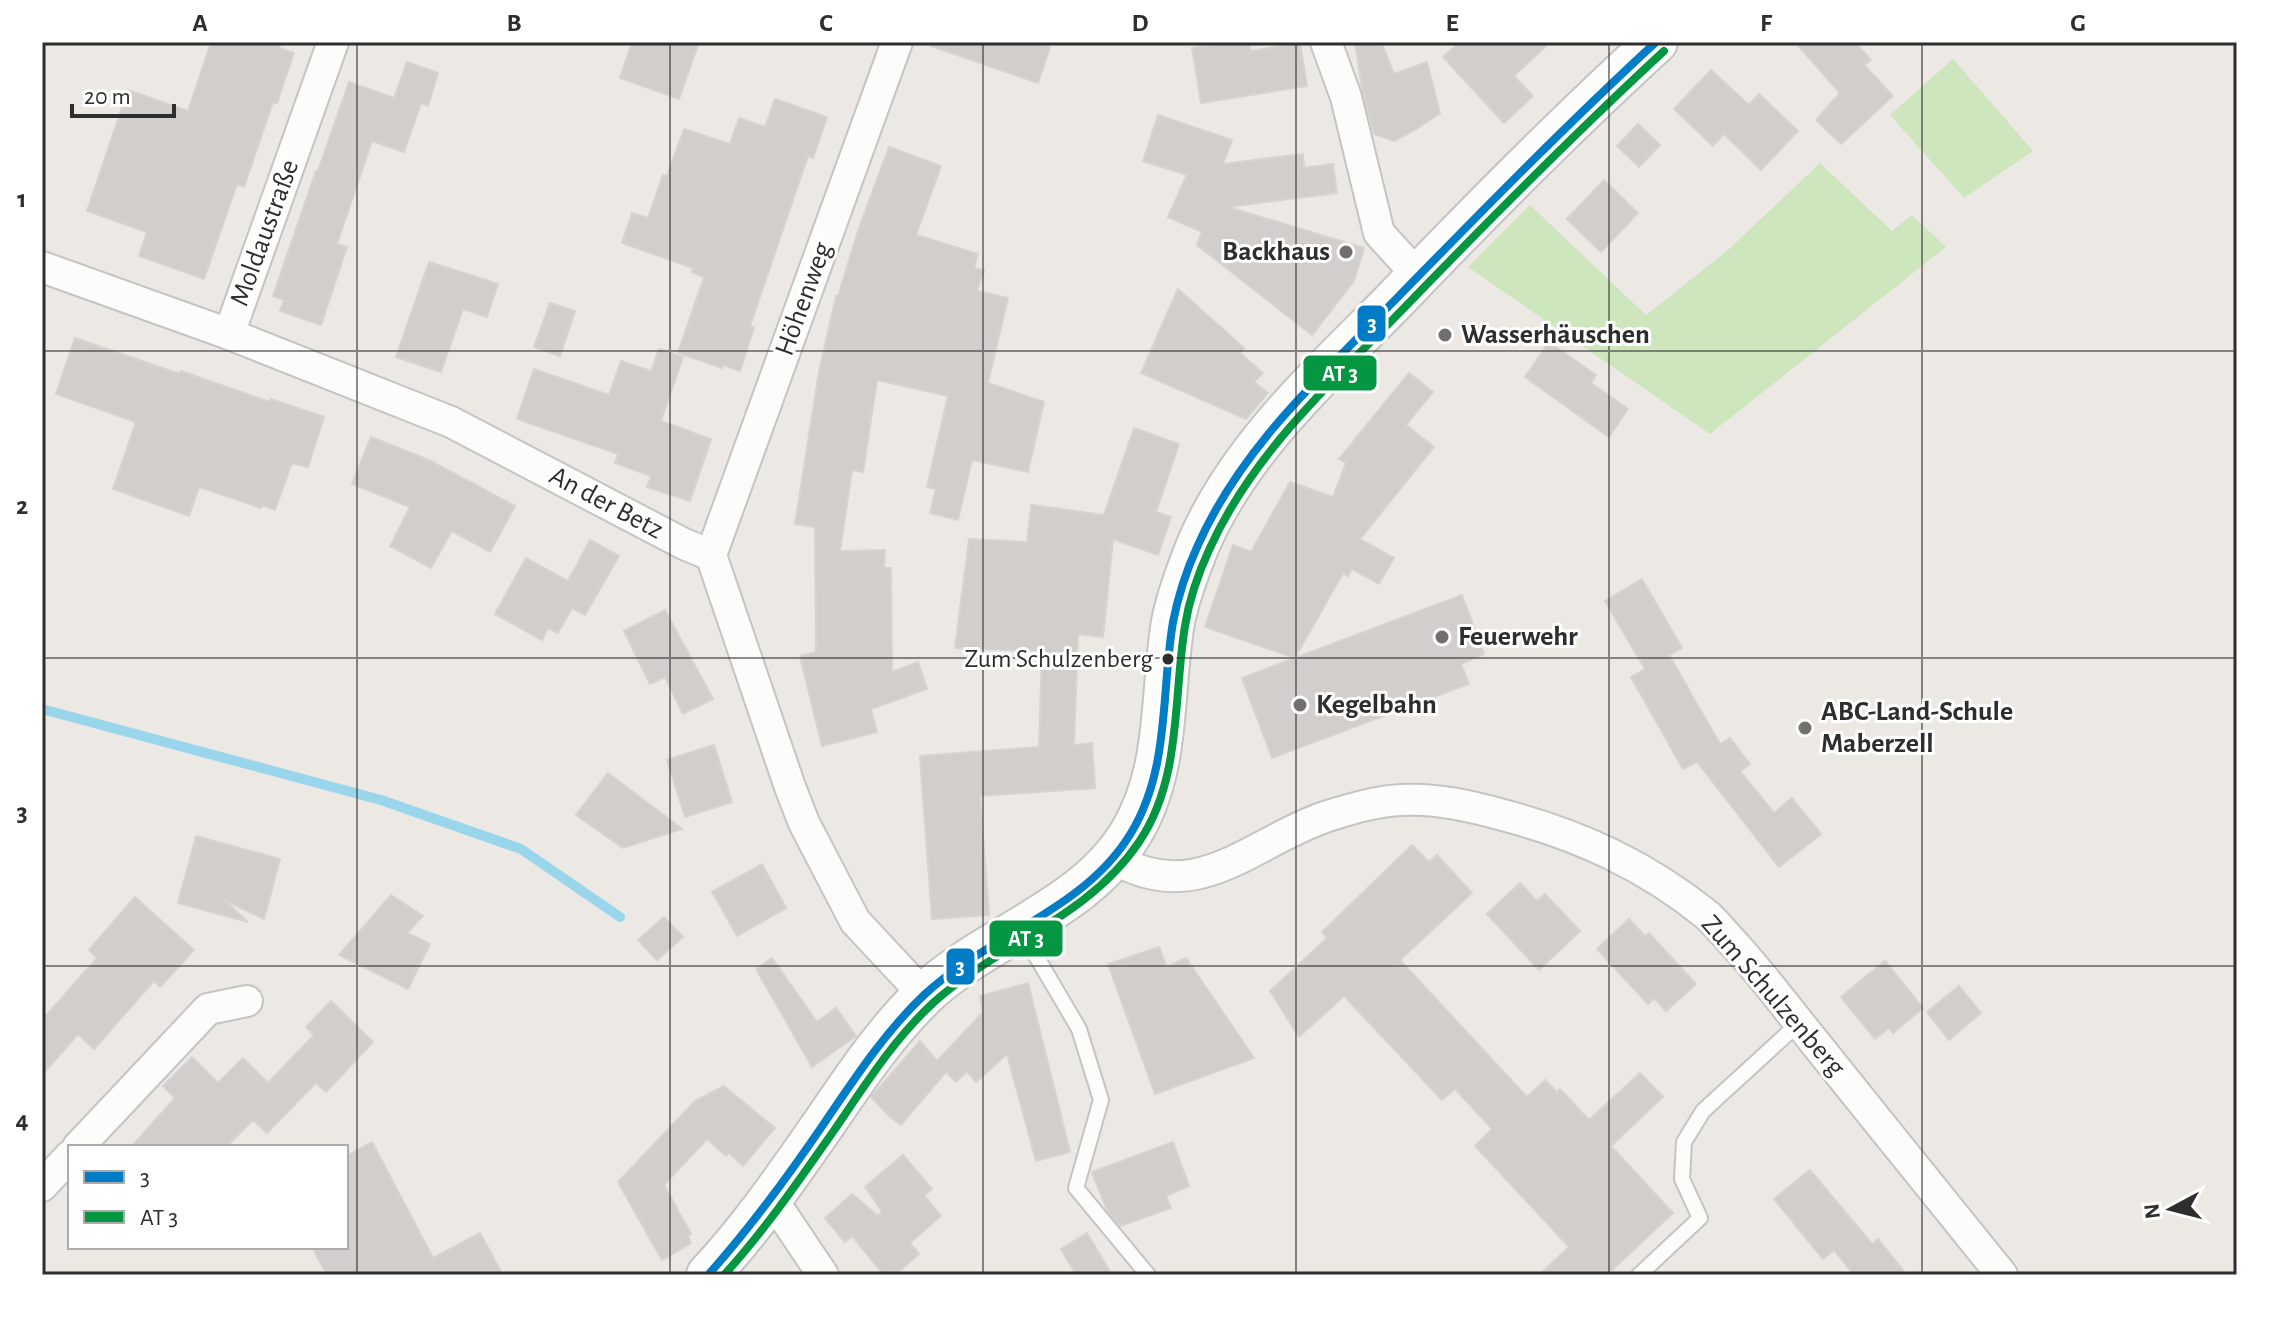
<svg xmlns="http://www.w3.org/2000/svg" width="2279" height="1317" font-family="'Alegreya Sans',sans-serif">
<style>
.green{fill:#cee6be}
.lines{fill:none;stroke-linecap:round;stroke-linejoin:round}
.stream{stroke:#99d6ec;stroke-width:10}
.building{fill:#d1cecb;stroke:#d7d4d0;stroke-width:2}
.lane-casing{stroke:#c5c4c5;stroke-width:18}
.street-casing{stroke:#c5c4c5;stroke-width:34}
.secondary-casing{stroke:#c5c4c5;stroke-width:46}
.lane{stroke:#fcfcfb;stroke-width:14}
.street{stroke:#fcfcfb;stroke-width:30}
.secondary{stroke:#fcfcfb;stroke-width:42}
.bus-1-casing{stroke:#fff;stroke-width:14}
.bus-2-casing{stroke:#fff;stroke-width:14}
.bus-1{stroke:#007dc6;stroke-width:8}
.bus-2{stroke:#059641;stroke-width:8}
.grid{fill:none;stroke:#2e2e2e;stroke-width:2;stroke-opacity:0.55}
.poi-dot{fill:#706f6e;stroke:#fff;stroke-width:3}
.bus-dot{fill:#2e2e2e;stroke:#fff;stroke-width:3}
.labels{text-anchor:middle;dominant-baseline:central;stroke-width:6;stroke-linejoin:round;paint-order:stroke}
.bus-label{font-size:26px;fill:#2e2e2e;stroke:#fff;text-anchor:end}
.street-label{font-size:28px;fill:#2e2e2e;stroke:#fff}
.poi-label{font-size:28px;font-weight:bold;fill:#2e2e2e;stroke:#fff;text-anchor:start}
.line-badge{stroke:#fff;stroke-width:3}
.badge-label{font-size:22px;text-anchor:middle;font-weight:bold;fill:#fff}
.neatline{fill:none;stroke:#2e2e2e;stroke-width:3}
.grid-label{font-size:26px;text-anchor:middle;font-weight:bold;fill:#2e2e2e}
</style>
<rect width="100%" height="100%" fill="#ece8e4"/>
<g class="green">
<path d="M1953,59L2033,151L1964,198L1890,115Z"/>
<path d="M1820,163L1892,231L1912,215L1946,247L1710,434L1468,267L1530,205L1646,315L1727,251Z"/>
</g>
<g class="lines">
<path class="stream" d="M42,709L381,800L521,849L620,917"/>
</g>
<g class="building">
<path d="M211,42H281L279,48L294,53L277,103L273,102L244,187L237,184L204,279L139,256L147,232L87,211L128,90L188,111Z"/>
<path d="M632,42H699L679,99L620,78Z"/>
<path d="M931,42H1036L1050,47L1038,83L931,46Z"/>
<path d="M1231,42H1250L1251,51L1300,43L1307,86L1201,103L1192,48Z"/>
<path d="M1355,42H1381L1394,74L1427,62L1440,113L1415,130L1394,141L1374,134L1362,88Z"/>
<path d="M1460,42H1550L1514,76L1533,96L1504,123L1443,57Z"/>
<path d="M1795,42H1855L1871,60L1864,65L1893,96L1841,144L1816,120L1840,93Z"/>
<path d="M407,62L438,73L428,106L421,103L404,152L372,141L337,244L347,247L321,325L280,311L284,300L273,296L316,171H318L349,82L394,98Z"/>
<path d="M1711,70L1749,105L1759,94L1798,131L1761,170L1724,134L1713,146L1674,109Z"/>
<path d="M775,99L827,117L813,158L808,156L750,326L754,328L740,371L723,365L722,368L678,353L704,277L692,272L693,268L622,243L632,213L648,218L663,175L667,176L684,129L730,144L739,118L765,127Z"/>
<path d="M1158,115L1232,140L1223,164L1303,154L1304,168L1333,164L1337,193L1228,207L1364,248L1354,281L1312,335L1197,245L1202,232L1168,217L1187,175L1143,161Z"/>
<path d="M1638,124L1660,145L1639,167L1617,146Z"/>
<path d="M889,147L941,166L916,235L978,254L974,268L984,271L977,291L1008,298L988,383L1044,402L1028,472L972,460L958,520L930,513L936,489L927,487L948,396L877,380L863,472L852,470L840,551L885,550L884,568H891L892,672L918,662L927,689L871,709L877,732L822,746L800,656L816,652L815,527L795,524L819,372L836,296H838L860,225Z"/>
<path d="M1604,180L1638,213L1601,252L1567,219Z"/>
<path d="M429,262L498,284L487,317L463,309L441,372L396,357Z"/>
<path d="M1178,289L1244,348L1240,353L1263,373L1254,382L1268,393L1246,419L1141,373Z"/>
<path d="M550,303L575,311L560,356L534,347Z"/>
<path d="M75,338L180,374L181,371L270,402L271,399L324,417L308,467L292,463L275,510L262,505L261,508L199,487L189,516L113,489L136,422L56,394Z"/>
<path d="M1549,342L1596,375L1591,383L1628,409L1609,437L1525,377Z"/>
<path d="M659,349L683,357L661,421L711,439L690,501L647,487L651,476L615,463L618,454L517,419L534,369L609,395L621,361L651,371Z"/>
<path d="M1409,373L1433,392L1406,425L1434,447L1360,539L1394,558L1379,584L1352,569L1348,576L1343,573L1295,658L1462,595L1484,654L1461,664L1469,684L1272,758L1242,678L1295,658L1205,627L1233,545L1251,552L1290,482L1333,497L1346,463L1339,459Z"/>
<path d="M1134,428L1179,444L1156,512L1171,517L1158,555L1113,539L1103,637L1078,634L1074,745L1092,743L1095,788L980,796L989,915L932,919L920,756L1039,747L1042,651L955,648L969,539L1027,542L1031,505L1104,515Z"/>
<path d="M371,437L431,461L515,506L490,552L452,531L431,568L390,546L410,507L352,484Z"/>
<path d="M590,540L619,556L585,615L572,608L558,633L548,628L542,640L495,614L526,558L568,581Z"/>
<path d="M1642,579L1682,648L1669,655L1720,744L1730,738L1750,764L1740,771L1774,813L1792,798L1821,834L1779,867L1697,762L1683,769L1631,677L1645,669L1605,601Z"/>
<path d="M665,610L713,699L683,714L665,677L650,684L624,631Z"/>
<path d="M714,745L732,802L685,817L667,760Z"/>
<path d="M608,773L682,829L623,848L576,815Z"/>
<path d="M196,836L280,859L264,919L224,900L248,922L178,903Z"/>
<path d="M1412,845L1429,862L1437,855L1472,893L1400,960L1527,1097L1545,1080L1557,1092L1560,1089L1589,1120L1640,1073L1663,1097L1611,1146L1673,1213L1607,1275H1539L1569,1247L1475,1146L1492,1129L1455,1089L1442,1100L1344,996L1299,1037L1270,991L1327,938L1322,932Z"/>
<path d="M762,864L786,908L737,936L712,892Z"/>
<path d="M1520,883L1537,901L1545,894L1580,931L1539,970L1487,914Z"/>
<path d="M391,895L423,916L407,933L430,944L408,989L339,955Z"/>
<path d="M135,897L194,950L160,987L154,981L94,1049L78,1034L42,1075V1020L97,958L89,950Z"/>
<path d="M664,917L683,937L657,960L638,940Z"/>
<path d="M1629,919L1645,936L1649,933L1696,984L1666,1011L1654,998L1648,1004L1597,949Z"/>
<path d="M1159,947L1167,967L1186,958L1254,1058L1155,1094L1108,964Z"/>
<path d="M772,958L817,1022L836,1008L856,1036L812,1067L756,969Z"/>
<path d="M1885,961L1923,1008L1893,1033L1889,1028L1875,1039L1841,997Z"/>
<path d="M1028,983L1070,1152L1036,1161L1007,1054L976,1082L967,1071L956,1082L946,1072L901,1125L890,1117L871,1097L920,1041L937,1061L983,1012L980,996Z"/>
<path d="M1959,986L1981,1013L1949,1040L1927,1012Z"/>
<path d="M331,1001L373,1042L326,1092L316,1083L267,1133L253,1120L226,1147H131L175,1098L163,1086L192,1057L218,1083L243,1058L268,1083L314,1035L306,1027Z"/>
<path d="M724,1086L775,1128L743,1166L729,1153L726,1156L707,1139L664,1185L691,1234L688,1236L691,1243L662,1260L618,1182L695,1101Z"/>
<path d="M372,1142L433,1258L480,1233L503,1275H327L312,1247H346V1156Z"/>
<path d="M1173,1142L1189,1186L1166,1196L1171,1208L1120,1226L1107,1210L1092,1172Z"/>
<path d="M903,1155L932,1189L924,1196L941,1216L910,1243L919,1254L895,1275H884L852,1236L845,1242L825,1218L852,1194L878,1216L882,1211L865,1187Z"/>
<path d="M1810,1170L1872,1244L1878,1239L1907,1275H1854L1834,1250L1823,1259L1774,1199Z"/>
<path d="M1087,1233L1112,1275H1076L1061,1249Z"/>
</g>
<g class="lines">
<defs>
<g id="lane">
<path d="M1022,932L1079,1029L1101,1100L1076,1188L1148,1275"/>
<path d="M1639,1275L1700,1218L1682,1179L1684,1142L1703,1111L1799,1023"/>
</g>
<g id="street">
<path d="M1326,42L1346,97L1379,233L1418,276"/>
<path d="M42,267L229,334L451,422L684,544L711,555L790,787L804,823L855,921L924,995"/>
<path d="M229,334L333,42"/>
<path d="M711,555L897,42"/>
<path d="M1113,858C1199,909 1252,840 1331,815C1354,808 1377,801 1402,800C1436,798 1470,806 1503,815C1579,835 1645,865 1707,915C1717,924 1726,936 1736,946C1763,976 1787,1008 1812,1039C1875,1118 1938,1196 2002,1275"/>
<path d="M78,1147L208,1009L247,1001"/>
<path d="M42,1186L70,1156"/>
<path d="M772,1199L823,1275"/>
</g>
<path id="secondary" d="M708,1275C752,1228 788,1175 825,1122C855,1078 885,1033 924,995C987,935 1084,911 1131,833C1170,768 1161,693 1173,622C1178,596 1188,570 1198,545C1239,449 1321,375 1393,302C1478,213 1565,125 1656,42"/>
</defs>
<use href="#lane" class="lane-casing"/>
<use href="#street" class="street-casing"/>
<use href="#secondary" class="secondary-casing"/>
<use href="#lane" class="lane"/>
<use href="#street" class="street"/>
<use href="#secondary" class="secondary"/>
<defs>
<path id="bus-1" d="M708,1275C751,1227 789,1175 825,1122C855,1078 885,1032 924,995C988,935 1084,911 1131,833C1170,769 1161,692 1173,622C1178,596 1187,569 1198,545C1241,448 1320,377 1393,302C1479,214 1565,126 1656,42"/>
<path id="bus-2" d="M724,1275C765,1230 800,1179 835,1129C865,1085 894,1039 933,1003C998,944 1088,918 1139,842C1182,779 1173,698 1185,626C1189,600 1198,574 1209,550C1252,454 1331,383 1403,309C1488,221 1574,134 1664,51"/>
</defs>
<use href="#bus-1" class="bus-1-casing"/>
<use href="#bus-2" class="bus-2-casing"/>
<use href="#bus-1" class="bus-1"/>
<use href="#bus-2" class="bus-2"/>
</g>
<path class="grid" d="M357,42V1275M670,42V1275M983,42V1275M1296,42V1275M1609,42V1275M1922,42V1275M42,351H2237M42,658H2237M42,966H2237"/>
<g class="poi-dot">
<circle cx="1346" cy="252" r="8"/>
<circle cx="1445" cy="335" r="8"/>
<circle cx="1442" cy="637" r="8"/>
<circle cx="1300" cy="705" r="8"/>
<circle cx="1805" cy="728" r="8"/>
</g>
<circle class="bus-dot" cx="1168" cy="659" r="7"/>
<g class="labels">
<g class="bus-label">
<text x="1153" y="659">Zum Schulzenberg</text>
</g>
<g class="street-label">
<text transform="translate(265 233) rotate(-70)">Moldaustraße</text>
<text transform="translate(804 299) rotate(-70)">Höhenweg</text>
<text transform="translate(606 503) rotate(28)">An der Betz</text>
<text transform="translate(1773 996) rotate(49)">Zum Schulzenberg</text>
</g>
<g class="poi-label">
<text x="1330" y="252" text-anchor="end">Backhaus</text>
<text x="1461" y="335">Wasserhäuschen</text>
<text x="1458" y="637">Feuerwehr</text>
<text x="1316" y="705">Kegelbahn</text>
<text x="1821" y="712">ABC-Land-Schule<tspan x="1821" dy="32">Maberzell</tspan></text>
</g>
</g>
<g class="line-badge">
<rect x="1356" y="304" width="31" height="39" rx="8" fill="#007dc6"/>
<rect x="1302" y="354" width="76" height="38" rx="8" fill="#059641"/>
<rect x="988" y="919" width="76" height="39" rx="8" fill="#059641"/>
<rect x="945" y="947" width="31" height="39" rx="8" fill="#007dc6"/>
</g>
<g class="badge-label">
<text x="1372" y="331">3</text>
<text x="1340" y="381">AT 3</text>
<text x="1026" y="946">AT 3</text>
<text x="960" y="974">3</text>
</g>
<rect width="2279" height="1317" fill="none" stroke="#ffffff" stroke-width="88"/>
<rect x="68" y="1145" width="280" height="104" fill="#ffffff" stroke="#ababab" stroke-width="2"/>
<rect x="84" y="1171" width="40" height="12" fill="#007dc6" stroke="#ababab" stroke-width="2"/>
<text x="140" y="1185" font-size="24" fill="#2e2e2e">3</text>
<rect x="84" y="1211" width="40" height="12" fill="#059641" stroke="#ababab" stroke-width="2"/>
<text x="140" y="1225" font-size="24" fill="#2e2e2e">AT 3</text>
<g transform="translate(2171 1209) rotate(263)" stroke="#ffffff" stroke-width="6" paint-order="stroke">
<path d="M0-6L14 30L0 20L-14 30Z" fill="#2e2e2e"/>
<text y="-12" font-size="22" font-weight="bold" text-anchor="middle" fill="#2e2e2e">N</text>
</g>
<path d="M72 104v12h102v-12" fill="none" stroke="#2e2e2e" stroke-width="4"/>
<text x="84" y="104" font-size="24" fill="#2e2e2e" stroke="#ffffff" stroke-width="6" paint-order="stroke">20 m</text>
<rect x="44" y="44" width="2191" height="1229" class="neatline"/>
<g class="grid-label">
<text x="200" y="31">A</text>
<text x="514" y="31">B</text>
<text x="826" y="31">C</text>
<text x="1140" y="31">D</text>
<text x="1452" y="31">E</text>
<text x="1766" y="31">F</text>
<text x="2078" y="31">G</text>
<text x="22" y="207">1</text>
<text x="22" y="514">2</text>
<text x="22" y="821">3</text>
<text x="22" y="1128">4</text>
</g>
</svg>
